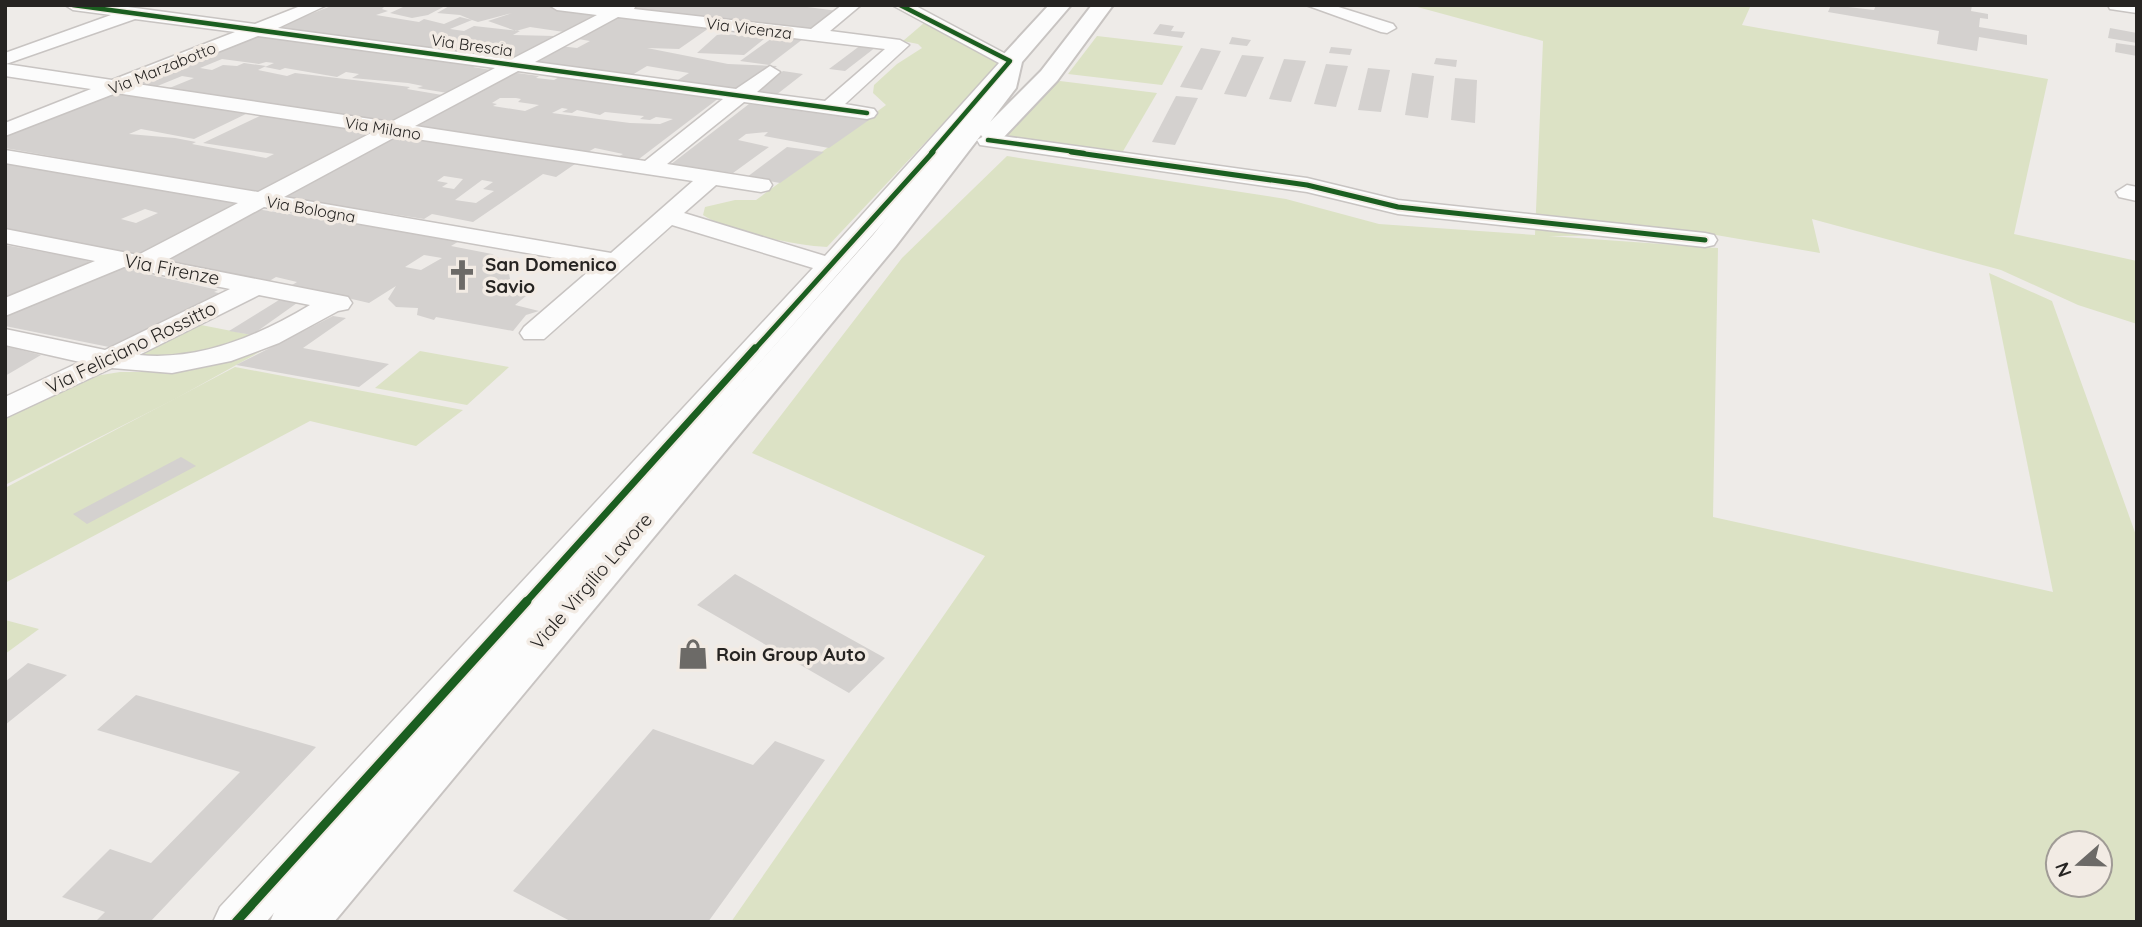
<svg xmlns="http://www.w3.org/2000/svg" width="2142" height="927" font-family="Quicksand,sans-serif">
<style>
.green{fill:#dce2c5;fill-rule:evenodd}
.building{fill:#d4d1cf;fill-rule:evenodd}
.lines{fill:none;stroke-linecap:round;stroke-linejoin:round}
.street-casing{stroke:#c8c4c2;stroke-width:3}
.secondary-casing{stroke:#c8c4c2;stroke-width:4}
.street{fill:#fcfcfc;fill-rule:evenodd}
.secondary{fill:#fcfcfc;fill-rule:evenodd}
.cycleway-far3-casing{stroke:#f2ebe4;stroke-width:7}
.cycleway-far2-casing{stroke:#f2ebe4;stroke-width:9}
.cycleway-far1-casing{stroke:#f2ebe4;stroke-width:11}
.cycleway-casing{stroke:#f2ebe4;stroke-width:13}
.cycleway-far3{stroke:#1b5e20;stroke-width:4.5}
.cycleway-far2{stroke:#1b5e20;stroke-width:5}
.cycleway-far1{stroke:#1b5e20;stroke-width:7}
.cycleway{stroke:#1b5e20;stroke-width:9}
.labels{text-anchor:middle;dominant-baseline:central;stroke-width:7;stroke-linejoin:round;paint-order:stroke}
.far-street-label{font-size:16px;fill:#262422;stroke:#f2ebe4}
.poi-label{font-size:19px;font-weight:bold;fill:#262422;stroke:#f2ebe4;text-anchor:start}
.street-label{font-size:19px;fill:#262422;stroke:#f2ebe4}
</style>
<rect width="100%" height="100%" fill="#eeebe8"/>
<g class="green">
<path d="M1410,5H1751L1742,25L2048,79L2014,234L2137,261V324L2078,305L2001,270L1812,219L1820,253L1716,235L1549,236L1718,248L1713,517L2053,592L1989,273L2052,301L2137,538V922H731L985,556L752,453L902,258L1007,156L1286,199L1379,224L1535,235L1543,41ZM2058,843H2100V885H2058Z"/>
<path d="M924,23L998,61L997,66L827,247C797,246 726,231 703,215L705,207L735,200H756L886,105L873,93L874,85L897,64L922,48L918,44L903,41Z"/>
<path d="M1097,36L1183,46L1162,85L1068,74Z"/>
<path d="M1060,81L1157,93L1122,153L1011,138L1008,133L1049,84Z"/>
<path d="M196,324L252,335L222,350L139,360L136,351Z"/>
<path d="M290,335L175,399L5,485V418L89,377L120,372H158Z"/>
<path d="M420,351L509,367L467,405L375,388Z"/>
<path d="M235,367L463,410L416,446L310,421L5,583V488Z"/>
<path d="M5,620L39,629L5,654Z"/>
</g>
<g class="building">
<path d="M334,5H386L382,9L388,11L376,15L419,22L424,19L444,24L460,17L472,20L460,15L437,13L451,5H534L606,13L564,32L530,27L516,31L488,21L512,13L478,22L472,20L450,29L464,31L474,26L520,31L513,35L555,36L548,40L557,41L517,61L274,28Z"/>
<path d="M447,5L428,15L412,18L390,13L403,7Z"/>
<path d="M637,5H792L838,11L814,30L627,10Z"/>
<path d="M1831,5L1874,10L1876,5H1972L1971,11L1988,14V19L1980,18L1979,27L2027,35V45L1979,37L1977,51L1937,44L1939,31L1828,12Z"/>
<path d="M612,16L712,26L679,49L647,48L728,64L777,66L744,92L673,83L689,73L647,66L627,78L525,63L560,46L577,48L590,41L572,38Z"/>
<path d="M1160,24L1174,26L1171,31L1185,32L1182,38L1153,34Z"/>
<path d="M2110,28L2137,33V43L2108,38Z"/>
<path d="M258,34L480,64L473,67L497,71L454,94L417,88L423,86L408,83L352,78L359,74L346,72L337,77L285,68L280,70L265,67L274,63L266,62L259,64L222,59L200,68L212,70L223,65L237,66L244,63L266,66L258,70L287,76L295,73L354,80L410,87L407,89L442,95L387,124L167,89L194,78L182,76L155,87L134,83Z"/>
<path d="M725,34L756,37L764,39L744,55L697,53L717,35Z"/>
<path d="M775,36L803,39L769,65L740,61Z"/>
<path d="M1232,37L1251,40L1247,46L1229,44Z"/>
<path d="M2116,43L2137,46V56L2115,52Z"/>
<path d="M861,45L876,47L845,71L829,69Z"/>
<path d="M1331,47L1352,49L1350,55L1329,53Z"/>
<path d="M1201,48L1221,51L1202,90L1180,87Z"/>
<path d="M1242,55L1264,57L1246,97L1224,94Z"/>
<path d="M1436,58L1457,60L1456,67L1434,64Z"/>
<path d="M1284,59L1306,61L1291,102L1269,99Z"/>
<path d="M1326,64L1348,66L1336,107L1314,104Z"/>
<path d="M1368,68L1390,70L1381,112L1358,110Z"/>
<path d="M783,71L803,74L776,95L755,92Z"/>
<path d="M510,72L539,76L536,78L554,80L561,76L719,98L635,162L616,158L623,154L595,148L586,153L409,127ZM500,98H516L521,99L518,102L539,105L525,111L493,106L497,104L492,103ZM562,108L568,109L562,112L572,113L577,110L600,115L605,112L644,116L640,119L650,120L656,117L673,119L660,124L630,123L552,113Z"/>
<path d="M1412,73L1434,76L1428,118L1405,115Z"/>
<path d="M1455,78L1477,80L1475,123L1451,120Z"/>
<path d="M114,92L248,113L194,139L141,129L129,134L175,138L196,142L192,144L266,158L274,154L203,143L262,115L379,133L264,194L5,148V137Z"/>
<path d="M1176,96L1198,98L1175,145L1152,142Z"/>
<path d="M749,104L869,120L829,148L764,136L768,132L746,134L738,140L769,147L733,173L670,165Z"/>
<path d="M396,135L575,164L556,177L543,174L473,222L432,214L424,219L277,196ZM444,176L463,179L454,189L442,187L448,183L437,181ZM482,180L493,182L483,189L494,191L476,203L455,200Z"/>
<path d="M787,147L824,152L780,183L747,177Z"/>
<path d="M5,163L96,180L104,177L246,203L141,257L5,228ZM145,209L158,213L136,223L121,219Z"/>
<path d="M256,209L461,240L451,246L492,254L507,263L510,279L491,289L526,296L515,305L539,311L526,315L513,331L436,317L434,320L417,315L418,308L396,307L388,299L396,286L369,303L292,285L297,282L276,277L266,283L164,260ZM424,255L442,258L421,270L405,267Z"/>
<path d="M5,245L77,258L102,265L5,305Z"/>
<path d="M121,268L218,290L214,292L223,294L119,349L5,326V316Z"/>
<path d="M279,300L297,303L252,335L229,331Z"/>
<path d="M333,316L346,318L303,348L389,364L359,387L236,365Z"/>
<path d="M5,346L41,355L5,376Z"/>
<path d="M181,457L196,466L87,524L73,514Z"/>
<path d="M735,574L813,618L885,658L849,693L697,605Z"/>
<path d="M28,663L67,675L5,725V682Z"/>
<path d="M136,695L316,747L150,922H95L105,912L62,897L110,849L151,863L240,772L97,730Z"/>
<path d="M653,729L753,765L775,741L825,760L708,922H572L513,891Z"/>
</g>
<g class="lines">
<defs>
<g id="street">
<path d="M65,5H113L255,24L303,5H327L278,28L512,59L597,15L557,10L549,5H636L634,9L811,29L842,5H861L830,31L900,40L909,45L845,104L874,109L877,113L874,117L867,119L744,102L667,164L769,180L772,185L769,190L761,192L716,185L684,213L825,256L999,63L892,5H914L1019,61L949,148L266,922H213L220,907L813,268L672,225L544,339H524L520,333L524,327L596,265L264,207L165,261L348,297L352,303L348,309L338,311L279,343L231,361L172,373L112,368L5,418V397L80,362L5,345V329L105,350L230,289L124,267L5,316V298L95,261L5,243V229L138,255L238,203L5,163V150L258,192L373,132L116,93L5,136V123L91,89L5,76V53L111,15L73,10ZM618,17L885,49L825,101L757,92L780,72L770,66L736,89L535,62ZM135,19L235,32L112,80L6,64ZM258,36L495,68L391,122L137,84ZM518,71L723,99L645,161L415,126ZM397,136L693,181L611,253L284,197ZM259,295L310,305C258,336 200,361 139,355Z"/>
<path d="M1306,5H1332L1393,24L1396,28L1387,33L1381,32Z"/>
<path d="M2108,5H2137V13L2110,9Z"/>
<path d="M988,134L1307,178L1398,200L1705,233L1714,235L1717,240L1714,245L1705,247L1398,214L1307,192L980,145L977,140Z"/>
<path d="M2127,185L2137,187V201L2119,197L2116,192Z"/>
</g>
<path id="secondary" d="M1049,5H1071L1022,62L1016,88L990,122L1041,71L1092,5H1113L1057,81L1002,139H984L981,135L895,247L334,922H270L278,903L873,235L992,87L1002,56Z"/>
</defs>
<use href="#street" class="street-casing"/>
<use href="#secondary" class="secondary-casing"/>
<use href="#street" class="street"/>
<use href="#secondary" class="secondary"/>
<defs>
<g id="cycleway-far3">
<path d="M73,5L867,113"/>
<path d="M900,5L1010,61L931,153"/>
<path d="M988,140L1084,153"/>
</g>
<g id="cycleway-far2">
<path d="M1071,152L1307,185L1398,207L1705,240"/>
<path d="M754,350L933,152"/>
</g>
<path id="cycleway-far1" d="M525,603L755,348"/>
<path id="cycleway" d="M236,922L527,601"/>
</defs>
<use href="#cycleway-far3" class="cycleway-far3-casing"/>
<use href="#cycleway-far2" class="cycleway-far2-casing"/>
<use href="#cycleway-far1" class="cycleway-far1-casing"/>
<use href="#cycleway" class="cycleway-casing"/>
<use href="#cycleway-far3" class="cycleway-far3"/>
<use href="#cycleway-far2" class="cycleway-far2"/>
<use href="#cycleway-far1" class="cycleway-far1"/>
<use href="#cycleway" class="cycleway"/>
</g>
<defs>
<symbol id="church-bare" viewBox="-9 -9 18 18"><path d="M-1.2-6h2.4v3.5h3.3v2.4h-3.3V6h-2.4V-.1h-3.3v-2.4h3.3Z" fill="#6c6a67" stroke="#f2ebe4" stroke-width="2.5" paint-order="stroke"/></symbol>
<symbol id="shop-bare" viewBox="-9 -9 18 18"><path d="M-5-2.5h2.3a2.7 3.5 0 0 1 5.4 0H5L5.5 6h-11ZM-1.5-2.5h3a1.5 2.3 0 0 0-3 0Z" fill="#6c6a67" stroke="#f2ebe4" stroke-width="2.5" paint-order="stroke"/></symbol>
</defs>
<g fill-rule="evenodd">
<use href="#church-bare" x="440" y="253" width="44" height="44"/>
<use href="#shop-bare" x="671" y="632" width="44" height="44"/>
</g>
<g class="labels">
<g class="far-street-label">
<text transform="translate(749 28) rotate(7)">Via Vicenza</text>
<text transform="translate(472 45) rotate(8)">Via Brescia</text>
<text transform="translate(162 68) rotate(-22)">Via Marzabotto</text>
<text transform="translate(383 128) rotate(9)">Via Milano</text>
<text transform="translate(311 209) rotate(10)">Via Bologna</text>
</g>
<g class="poi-label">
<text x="485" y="264">San Domenico<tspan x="485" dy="22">Savio</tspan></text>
<text x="716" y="654">Roin Group Auto</text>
</g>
<g class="street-label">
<text transform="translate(172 269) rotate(11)">Via Firenze</text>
<text transform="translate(131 347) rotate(-26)">Via Feliciano Rossitto</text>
<text transform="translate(591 581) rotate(-49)">Viale Virgilio Lavore</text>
</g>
</g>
<rect width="2142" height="927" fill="none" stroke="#262422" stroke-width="14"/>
<g transform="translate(2079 864) rotate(250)"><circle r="33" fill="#f2ebe4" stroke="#a09b96" stroke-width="2"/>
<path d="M0-5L12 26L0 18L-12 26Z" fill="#6c6a67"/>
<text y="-10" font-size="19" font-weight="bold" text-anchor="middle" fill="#262422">N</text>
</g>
</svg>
